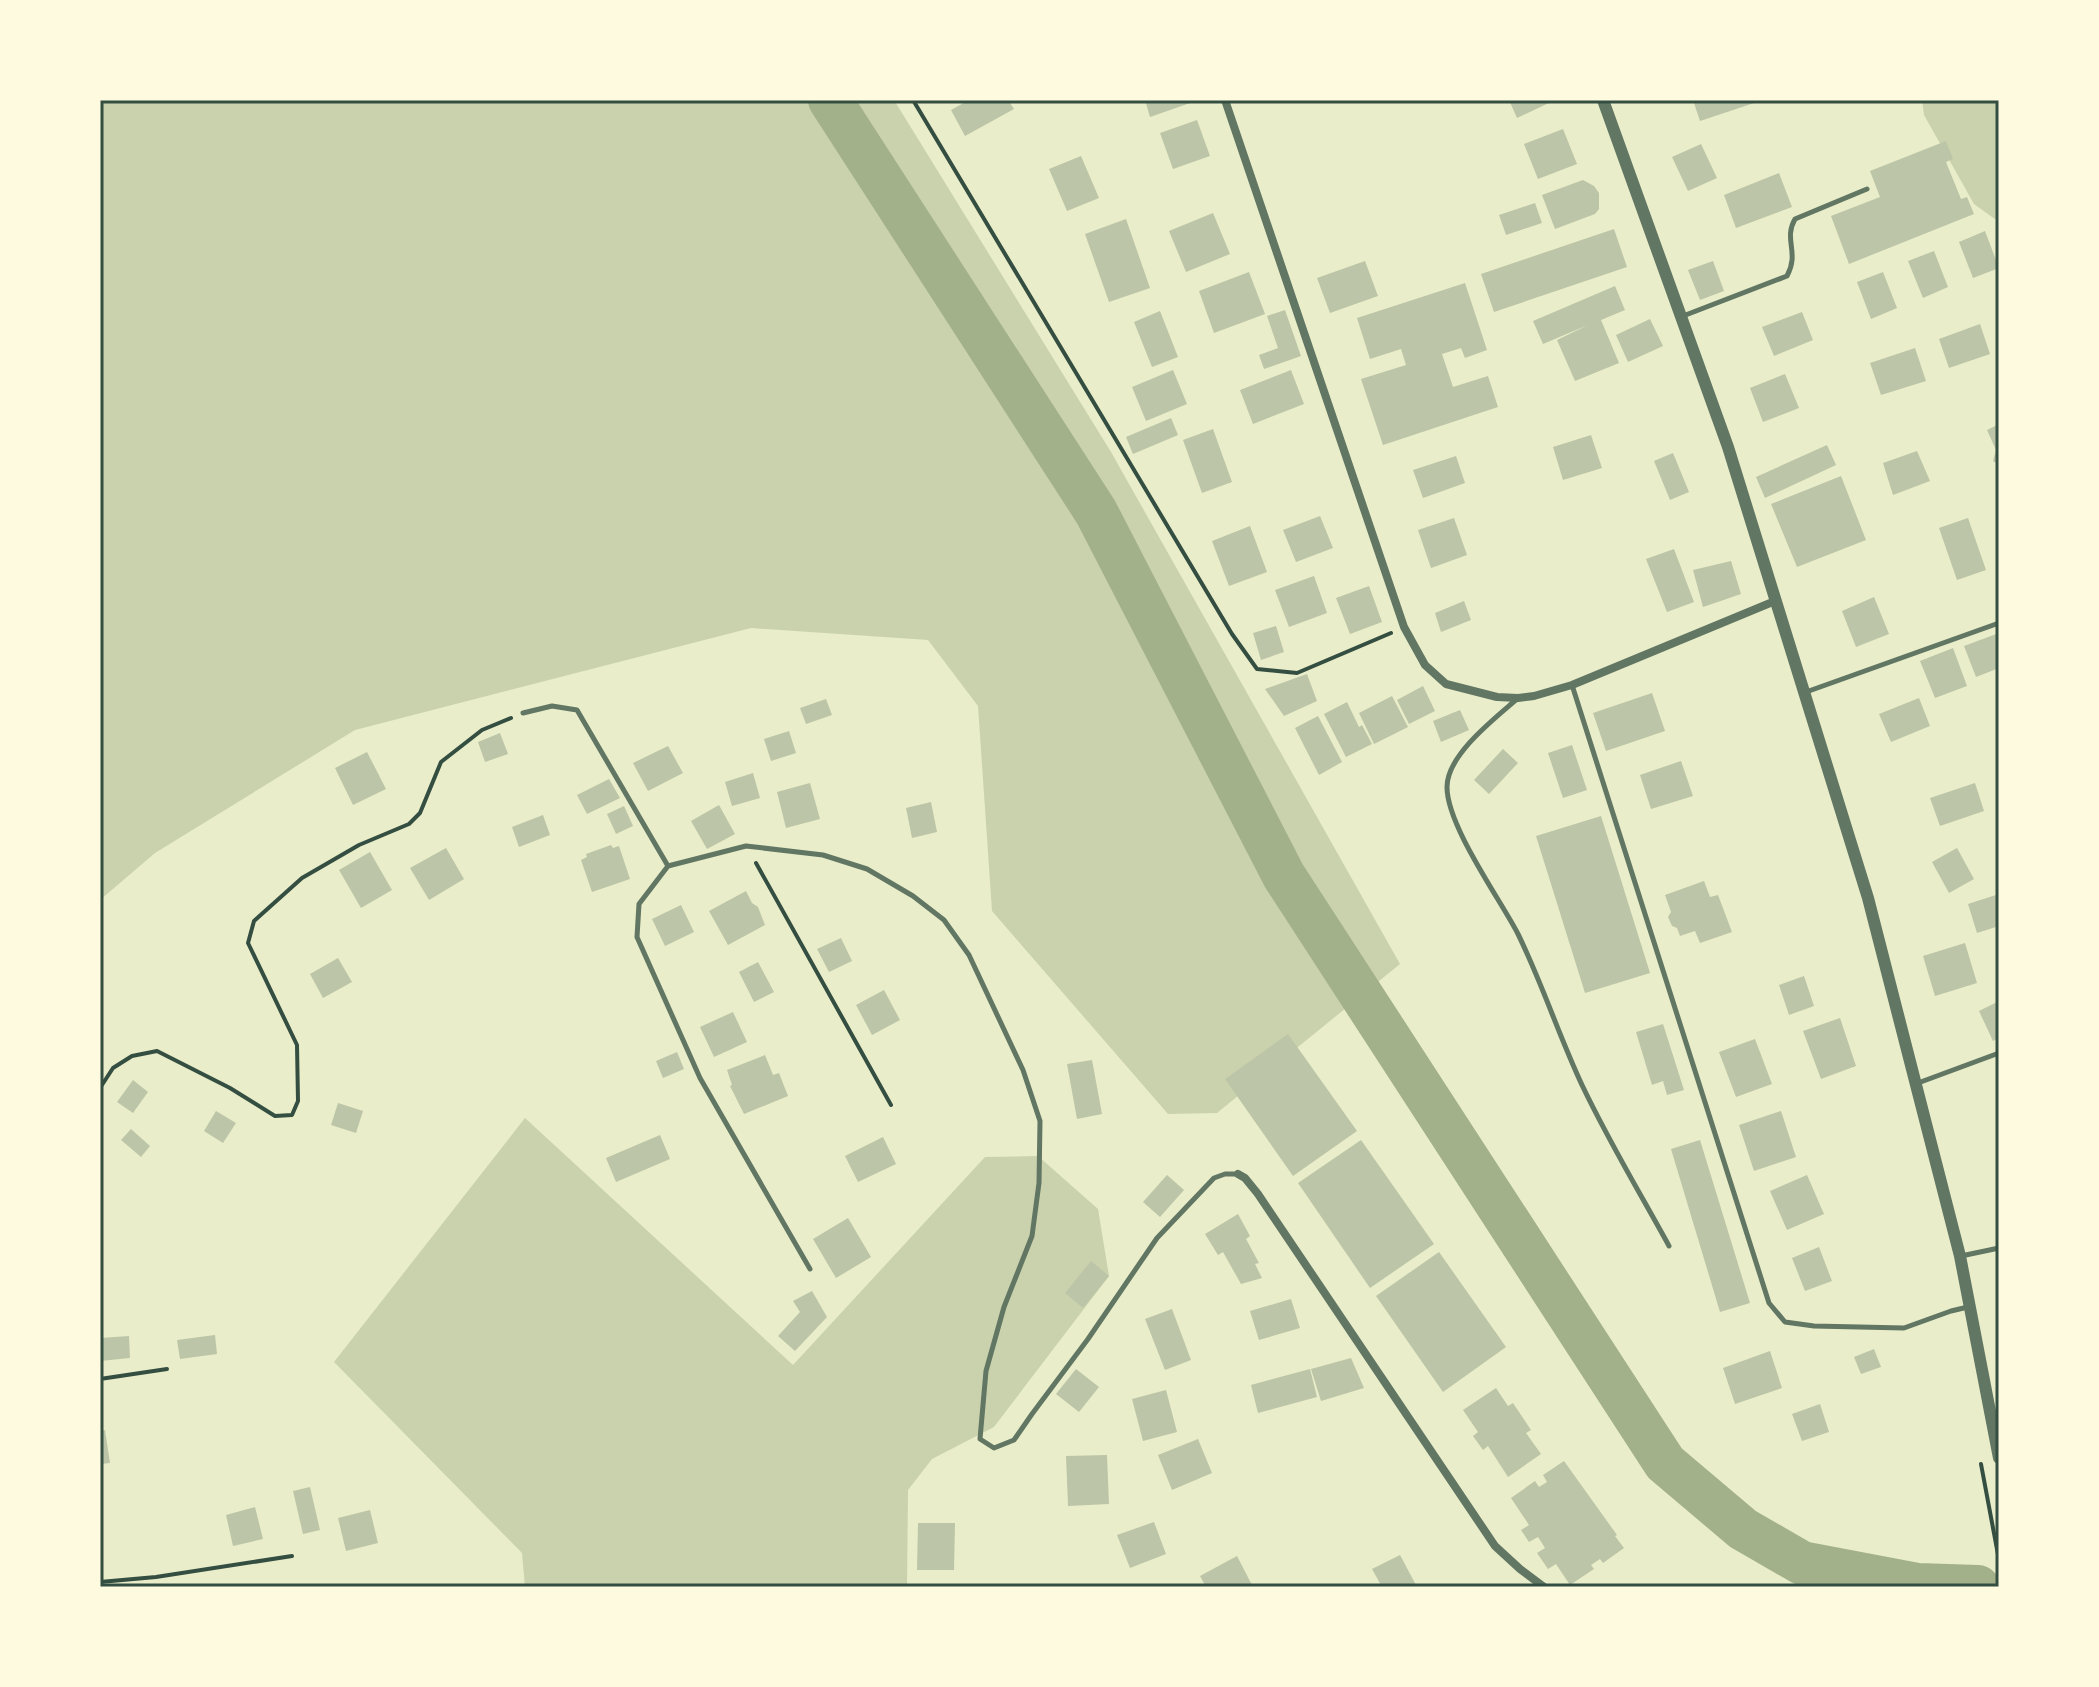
<svg xmlns="http://www.w3.org/2000/svg" width="2099" height="1687" font-family="'Roboto Serif',serif">
<style>
.green{fill:#cad2ad}
.lines{fill:none;stroke-linecap:round;stroke-linejoin:round}
.river{stroke:#a3b18a;stroke-width:44}
.building{fill:#bcc5a7}
.path{stroke:#344e41;stroke-width:4}
.service{stroke:#617663;stroke-width:5}
.minor{stroke:#617663;stroke-width:8}
.tertiary{stroke:#617663;stroke-width:12}
.neatline{fill:none;stroke:#344e41;stroke-width:3}
</style>
<rect width="100%" height="100%" fill="#e9edc9"/>
<g class="green">
<path d="M100,100H894L1111,452L1400,964L1217,1113L1168,1114L992,911L978,706L928,640L751,628L355,730L155,853L100,900Z"/>
<path d="M1922,100H1999V222L1974,204L1924,115Z"/>
<path d="M525,1118L793,1365L985,1157L1038,1156L1098,1209L1109,1276L994,1427L932,1459L908,1490L907,1587H525L522,1553L334,1362Z"/>
</g>
<g class="lines">
<path class="river" d="M830,100L1096,512L1284,876L1665,1463L1743,1529L1802,1563L1918,1585L1978,1587"/>
</g>
<g class="building">
<path d="M969,100H1008L1014,109L965,136L951,110Z"/>
<path d="M1145,100H1192L1193,102L1150,117Z"/>
<path d="M1509,100H1550L1551,102L1517,118Z"/>
<path d="M1702,100H1760V101L1700,121L1694,103Z"/>
<path d="M1197,120L1210,156L1173,169L1160,133Z"/>
<path d="M1563,129L1577,164L1538,179L1524,144Z"/>
<path d="M1946,141L1953,159L1946,162L1961,199L1967,197L1974,214L1849,264L1831,216L1880,197L1870,171Z"/>
<path d="M1701,144L1717,178L1688,191L1672,157Z"/>
<path d="M1081,156L1099,198L1067,211L1049,169Z"/>
<path d="M1779,173L1792,207L1736,228L1724,195Z"/>
<path d="M1583,180L1594,186L1599,193V209L1595,214L1555,229L1542,195Z"/>
<path d="M1535,203L1542,223L1506,235L1499,215Z"/>
<path d="M1213,213L1230,254L1186,272L1169,231Z"/>
<path d="M1126,219L1150,288L1109,302L1085,234Z"/>
<path d="M1614,229L1627,267L1494,312L1481,274Z"/>
<path d="M1985,231L1999,268L1973,278L1959,242Z"/>
<path d="M1934,251L1948,287L1923,298L1908,261Z"/>
<path d="M1365,261L1378,296L1330,313L1317,278Z"/>
<path d="M1713,261L1724,291L1700,300L1688,270Z"/>
<path d="M1249,272L1265,314L1214,333L1199,291Z"/>
<path d="M1883,272L1897,308L1871,319L1857,282Z"/>
<path d="M1465,283L1487,350L1465,358L1461,348L1442,354L1453,387L1488,376L1498,407L1383,445L1361,379L1406,365L1401,349L1370,359L1357,318Z"/>
<path d="M1615,286L1625,310L1601,320L1619,363L1575,381L1557,340L1588,325L1543,344L1533,321Z"/>
<path d="M1285,310L1301,356L1264,369L1259,355L1278,348L1267,316Z"/>
<path d="M1160,311L1178,357L1152,367L1134,322Z"/>
<path d="M1802,312L1813,340L1774,356L1762,327Z"/>
<path d="M1650,319L1663,346L1628,362L1616,335Z"/>
<path d="M1980,324L1990,354L1949,368L1939,339Z"/>
<path d="M1915,348L1926,381L1881,395L1870,363Z"/>
<path d="M1173,370L1187,404L1146,421L1132,387Z"/>
<path d="M1291,370L1304,404L1253,424L1240,390Z"/>
<path d="M1785,374L1799,408L1763,422L1750,388Z"/>
<path d="M1171,418L1178,435L1133,454L1126,437Z"/>
<path d="M1999,424V465L1993,461L1996,450L1987,430Z"/>
<path d="M1213,429L1232,482L1202,493L1183,440Z"/>
<path d="M1591,435L1602,468L1563,480L1553,447Z"/>
<path d="M1827,445L1836,465L1765,498L1756,477Z"/>
<path d="M1917,451L1930,481L1893,495L1883,463Z"/>
<path d="M1673,453L1689,492L1670,500L1654,461Z"/>
<path d="M1456,456L1465,483L1423,498L1413,470Z"/>
<path d="M1841,476L1866,540L1797,567L1771,504Z"/>
<path d="M1320,516L1333,548L1296,562L1283,530Z"/>
<path d="M1454,518L1467,555L1431,568L1418,530Z"/>
<path d="M1968,518L1986,570L1957,580L1939,528Z"/>
<path d="M1250,526L1267,572L1229,586L1212,541Z"/>
<path d="M1674,549L1694,602L1667,612L1646,559Z"/>
<path d="M1731,561L1741,594L1703,607L1693,570Z"/>
<path d="M1314,576L1327,613L1289,627L1275,590Z"/>
<path d="M1369,586L1382,622L1350,634L1336,598Z"/>
<path d="M1874,597L1889,634L1856,647L1842,611Z"/>
<path d="M1464,601L1471,620L1441,632L1435,613Z"/>
<path d="M1276,626L1284,652L1261,660L1253,633Z"/>
<path d="M1999,633V668L1976,677L1964,646Z"/>
<path d="M1953,648L1967,686L1935,698L1920,661Z"/>
<path d="M1307,674L1317,701L1284,716L1265,689Z"/>
<path d="M1423,686L1435,711L1409,724L1397,700Z"/>
<path d="M1652,693L1665,731L1606,751L1593,713Z"/>
<path d="M1392,696L1408,727L1374,744L1359,713Z"/>
<path d="M1919,698L1930,726L1891,742L1879,714Z"/>
<path d="M826,699L832,715L806,724L800,708Z"/>
<path d="M1347,702L1359,727L1362,725L1372,744L1346,757L1324,714Z"/>
<path d="M1460,710L1469,730L1441,742L1433,721Z"/>
<path d="M1318,716L1342,762L1319,775L1295,728Z"/>
<path d="M789,731L796,753L771,761L764,739Z"/>
<path d="M500,733L508,754L485,762L478,742Z"/>
<path d="M1572,745L1587,790L1563,798L1548,753Z"/>
<path d="M668,746L683,773L648,791L633,763Z"/>
<path d="M1503,749L1518,763L1489,794L1474,780Z"/>
<path d="M367,752L386,789L353,805L335,768Z"/>
<path d="M1681,761L1693,796L1651,809L1640,775Z"/>
<path d="M753,773L760,798L732,806L725,782Z"/>
<path d="M609,779L620,798L587,814L577,795Z"/>
<path d="M810,783L820,819L786,828L777,792Z"/>
<path d="M1975,783L1984,811L1940,826L1930,798Z"/>
<path d="M931,802L937,832L912,838L906,808Z"/>
<path d="M719,805L735,834L707,849L691,821Z"/>
<path d="M624,806L633,826L616,834L607,814Z"/>
<path d="M543,815L550,835L519,847L512,827Z"/>
<path d="M1601,816L1650,973L1585,993L1536,836Z"/>
<path d="M611,845L613,848L619,846L630,879L592,892L581,860L587,857L586,854Z"/>
<path d="M446,848L464,879L429,900L410,868Z"/>
<path d="M1957,848L1974,879L1949,893L1932,862Z"/>
<path d="M370,852L392,890L361,908L339,870Z"/>
<path d="M1704,881L1710,897L1718,895L1732,932L1700,943L1695,931L1680,936L1677,928L1672,926L1668,917L1671,912L1665,895Z"/>
<path d="M746,891L752,903L758,907L765,925L728,945L709,911Z"/>
<path d="M1999,894V926L1977,933L1968,904Z"/>
<path d="M681,905L694,932L665,946L652,919Z"/>
<path d="M841,938L852,961L829,972L817,949Z"/>
<path d="M1965,943L1977,983L1935,996L1923,956Z"/>
<path d="M338,958L352,982L323,998L310,974Z"/>
<path d="M758,962L774,992L754,1002L739,972Z"/>
<path d="M1804,976L1814,1006L1789,1015L1779,985Z"/>
<path d="M884,990L900,1020L872,1035L856,1005Z"/>
<path d="M1999,1001V1038L1993,1041L1979,1011Z"/>
<path d="M733,1012L747,1042L714,1057L700,1027Z"/>
<path d="M1840,1018L1856,1066L1821,1079L1803,1031Z"/>
<path d="M1663,1024L1684,1090L1667,1095L1663,1081L1652,1085L1636,1032Z"/>
<path d="M1288,1034L1357,1131L1293,1176L1225,1079Z"/>
<path d="M1755,1039L1772,1084L1736,1097L1719,1052Z"/>
<path d="M677,1052L684,1069L663,1078L656,1061Z"/>
<path d="M765,1055L773,1075L779,1073L788,1096L744,1114L730,1086L732,1085L727,1070Z"/>
<path d="M1092,1060L1102,1114L1077,1119L1067,1064Z"/>
<path d="M133,1080L148,1092L133,1113L117,1102Z"/>
<path d="M338,1103L363,1111L356,1133L331,1125Z"/>
<path d="M216,1111L236,1123L223,1143L204,1131Z"/>
<path d="M1781,1111L1796,1157L1754,1171L1739,1125Z"/>
<path d="M131,1129L150,1146L141,1157L121,1140Z"/>
<path d="M660,1135L670,1159L616,1182L606,1158Z"/>
<path d="M883,1137L896,1164L858,1182L845,1156Z"/>
<path d="M1361,1140L1434,1244L1370,1288L1298,1183Z"/>
<path d="M1700,1140L1750,1303L1720,1312L1671,1149Z"/>
<path d="M1167,1175L1184,1190L1160,1217L1143,1202Z"/>
<path d="M1807,1175L1824,1214L1787,1230L1770,1191Z"/>
<path d="M1238,1214L1250,1236L1246,1239L1259,1263L1255,1264L1262,1278L1241,1284L1223,1252L1218,1255L1205,1234Z"/>
<path d="M848,1218L871,1257L836,1278L813,1239Z"/>
<path d="M1819,1247L1832,1281L1805,1291L1792,1258Z"/>
<path d="M1439,1252L1506,1347L1443,1392L1376,1296Z"/>
<path d="M1091,1261L1109,1276L1083,1308L1065,1293Z"/>
<path d="M812,1291L827,1317L795,1351L778,1336L800,1312L793,1301Z"/>
<path d="M1291,1299L1300,1328L1259,1340L1250,1311Z"/>
<path d="M1172,1309L1191,1360L1165,1370L1145,1319Z"/>
<path d="M215,1335L217,1354L180,1359L177,1340Z"/>
<path d="M129,1336L130,1358L100,1361V1338Z"/>
<path d="M1874,1349L1881,1367L1861,1374L1854,1357Z"/>
<path d="M1770,1351L1782,1388L1735,1404L1723,1368Z"/>
<path d="M1351,1358L1364,1388L1321,1401L1311,1369Z"/>
<path d="M1076,1369L1099,1387L1079,1412L1056,1394Z"/>
<path d="M1310,1369L1317,1397L1258,1413L1251,1385Z"/>
<path d="M1496,1388L1508,1406L1513,1403L1531,1430L1526,1433L1541,1454L1508,1477L1488,1446L1483,1450L1473,1436L1478,1432L1463,1410Z"/>
<path d="M1166,1390L1177,1432L1143,1441L1132,1399Z"/>
<path d="M1820,1404L1829,1432L1802,1441L1792,1414Z"/>
<path d="M105,1430L110,1463L100,1464V1431Z"/>
<path d="M1198,1439L1212,1473L1172,1490L1158,1455Z"/>
<path d="M1107,1455L1109,1504L1068,1506L1066,1456Z"/>
<path d="M1564,1461L1617,1535L1615,1536L1624,1548L1603,1563L1600,1559L1591,1565L1594,1569L1570,1585L1556,1564L1548,1569L1537,1553L1545,1548L1538,1537L1529,1542L1521,1530L1529,1525L1511,1498L1535,1481L1539,1487L1547,1482L1543,1475Z"/>
<path d="M310,1487L320,1530L303,1534L293,1491Z"/>
<path d="M255,1507L263,1539L233,1546L226,1515Z"/>
<path d="M370,1510L378,1543L346,1551L338,1518Z"/>
<path d="M1154,1522L1166,1554L1130,1568L1117,1535Z"/>
<path d="M918,1523H955L954,1570H917Z"/>
<path d="M1400,1555L1417,1587H1382L1372,1569Z"/>
<path d="M1237,1556L1253,1587H1206L1200,1576Z"/>
</g>
<g class="lines">
<g class="path">
<path d="M913,100L1232,634L1257,669L1297,673L1391,633"/>
<path d="M756,863L891,1105"/>
<path d="M100,1088L113,1068L132,1056L157,1051L230,1088L275,1116L292,1115L298,1101L297,1045L248,943L254,921L302,878L359,845L409,824L420,813L441,762L482,730L511,718"/>
<path d="M100,1379L167,1369"/>
<path d="M1981,1464L1999,1560"/>
<path d="M100,1582L156,1577L292,1556"/>
</g>
<g class="service">
<path d="M1683,316L1787,276C1800,252 1783,240 1795,219L1867,189"/>
<path d="M1572,685L1769,1303L1785,1322L1814,1326L1904,1328L1951,1311L1968,1307"/>
<path d="M1806,692L1999,623"/>
<path d="M1517,699C1494,719 1447,755 1447,787C1447,826 1500,899 1518,934C1542,983 1559,1036 1582,1085C1608,1140 1640,1193 1669,1246"/>
<path d="M523,713L552,706L577,710L668,866"/>
<path d="M1918,1083L1999,1053"/>
<path d="M1961,1256L1999,1248"/>
<path d="M810,1269L700,1078L637,937L639,904L668,866L746,846L823,855L867,869L913,896L944,920L969,955L1023,1070L1040,1121L1039,1183L1032,1236L1004,1307L986,1371L980,1439L994,1448L1014,1440L1032,1414L1088,1339L1157,1238L1214,1178L1225,1174H1238"/>
</g>
<g class="minor">
<path d="M1225,100L1404,627L1425,665L1446,684L1497,697L1518,698L1534,696L1572,685L1775,601"/>
<path d="M1238,1174L1245,1178L1258,1194L1495,1546L1520,1569L1544,1587"/>
</g>
<path class="tertiary" d="M1603,100L1728,447L1868,898L1960,1256L1999,1458"/>
</g>
<rect width="2099" height="1687" fill="none" stroke="#fefae0" stroke-width="204"/>
<rect x="102" y="102" width="1895" height="1483" class="neatline"/>
</svg>
